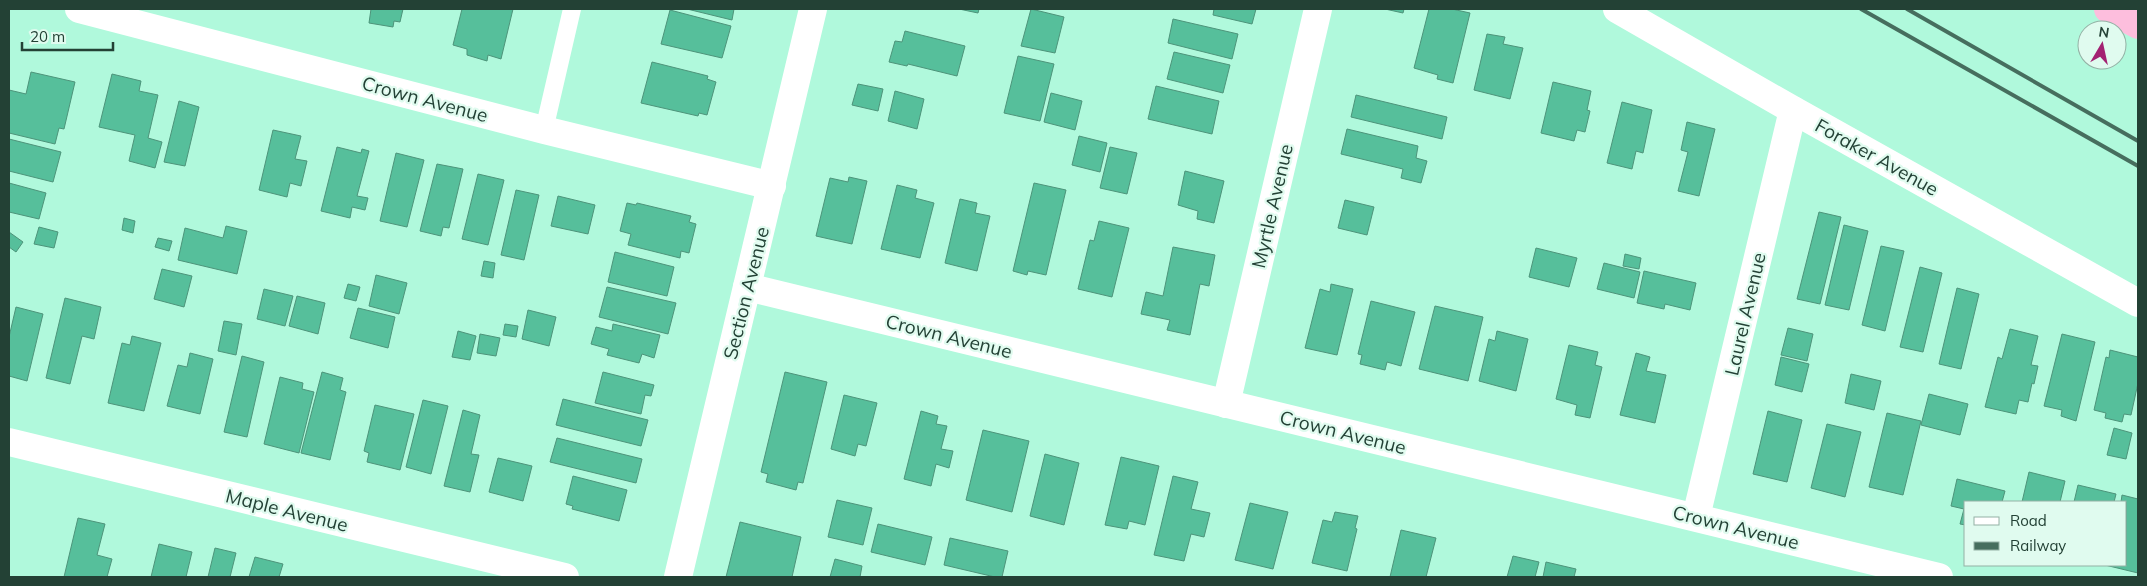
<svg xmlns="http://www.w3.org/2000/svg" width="2147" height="586" font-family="Mulish,sans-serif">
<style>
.building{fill:#56bf9b;stroke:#4d947a}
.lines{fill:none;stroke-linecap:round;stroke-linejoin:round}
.service{stroke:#fff;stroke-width:18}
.minor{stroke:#fff;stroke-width:28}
.tertiary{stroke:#fff;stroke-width:28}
.motorway{stroke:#fdbedd;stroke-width:28}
.rail{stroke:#466e5e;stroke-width:4}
.labels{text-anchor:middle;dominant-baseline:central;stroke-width:4.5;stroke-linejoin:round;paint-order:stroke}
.street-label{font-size:19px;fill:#234135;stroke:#e0fbef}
</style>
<rect width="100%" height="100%" fill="#b0f9dc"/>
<g class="building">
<path d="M371,9H403L400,22L394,21L393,27L369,23Z"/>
<path d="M462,9H513L501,59L488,55L487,61L467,55V49L453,45Z"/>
<path d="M687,9H734L732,20Z"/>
<path d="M959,9H979L978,13Z"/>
<path d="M1031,9L1064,17L1055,53L1021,46Z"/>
<path d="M1214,9H1256L1252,24L1213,15Z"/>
<path d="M1385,9H1404L1403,13Z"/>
<path d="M1429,9H1452L1470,13L1453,83L1437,79L1438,75L1414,68Z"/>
<path d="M670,10L731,26L722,58L661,44Z"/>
<path d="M1173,19L1238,34L1232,59L1168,43Z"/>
<path d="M905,31L965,46L957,76L908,64L907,66L889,62L895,41L902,42Z"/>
<path d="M1487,34L1505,37L1503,44L1523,48L1510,99L1474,90Z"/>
<path d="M1174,52L1230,65L1223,93L1167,79Z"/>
<path d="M1018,56L1054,64L1040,121L1004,113Z"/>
<path d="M652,62L708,76L707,79L716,82L707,115L699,113L698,116L641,103Z"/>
<path d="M31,72L75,82L64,129L59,128L55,144L9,133V90L26,94Z"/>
<path d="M112,74L141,81L139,91L158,95L148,138L162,142L155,168L129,161L135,135L99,127Z"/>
<path d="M1553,82L1591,91L1587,110L1590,111L1585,132L1577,130L1574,141L1541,133Z"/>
<path d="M858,84L883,89L878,111L852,105Z"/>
<path d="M1156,86L1219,101L1212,134L1148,119Z"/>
<path d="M895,91L924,99L917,129L888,121Z"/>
<path d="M1051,93L1082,101L1075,130L1044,122Z"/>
<path d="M1356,95L1447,117L1442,139L1351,117Z"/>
<path d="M179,101L199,107L185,166L164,162Z"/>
<path d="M1622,102L1652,110L1643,153L1636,151L1632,169L1607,163Z"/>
<path d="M1687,122L1715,129L1699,196L1678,191L1688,152L1681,150Z"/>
<path d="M1347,129L1418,146L1416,158L1427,161L1421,183L1401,178L1403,169L1341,154Z"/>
<path d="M273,130L301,136L295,159L307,161L301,186L290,183L287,197L259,190Z"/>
<path d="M1079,136L1107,143L1100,172L1072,165Z"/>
<path d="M9,139L61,152L53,182L9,171Z"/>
<path d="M337,147L361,153L362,149L369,151L357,196L368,198L365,210L352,207L350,218L321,211Z"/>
<path d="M1110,147L1137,153L1127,194L1100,188Z"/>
<path d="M396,153L424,160L407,227L380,221Z"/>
<path d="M437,164L463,169L449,228L443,227L441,236L420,231Z"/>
<path d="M1185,171L1224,181L1214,223L1197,219L1198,211L1178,205Z"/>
<path d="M478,174L504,180L488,245L462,239Z"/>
<path d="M849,177L867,181L852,244L816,236L830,178L848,182Z"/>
<path d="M9,183L46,193L39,219L9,212Z"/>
<path d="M1034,183L1066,190L1046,275L1028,271L1027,275L1013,271Z"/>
<path d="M897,185L917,190L915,198L934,203L920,258L881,249Z"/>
<path d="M516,190L539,195L524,260L501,255Z"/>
<path d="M558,196L595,205L588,234L551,226Z"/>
<path d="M960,199L977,203L975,213L990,216L977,271L945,263Z"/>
<path d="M1345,200L1374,207L1367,235L1338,228Z"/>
<path d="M627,203L636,205L637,203L691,216L689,222L696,224L689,253L681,251L680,258L628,245L631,234L620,231Z"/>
<path d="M1819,212L1841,217L1820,304L1797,299Z"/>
<path d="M124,218L135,221L133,233L122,230Z"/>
<path d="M1099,221L1129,228L1112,297L1078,289L1090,240L1094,241Z"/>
<path d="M1844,225L1868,231L1849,310L1825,305Z"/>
<path d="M226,226L247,231L237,274L178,260L185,228L223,238Z"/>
<path d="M39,227L58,232L54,248L34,244Z"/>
<path d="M9,232L23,242L16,252L9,247Z"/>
<path d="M158,238L172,241L169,251L155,247Z"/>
<path d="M1881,246L1904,251L1885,331L1862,325Z"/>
<path d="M1173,247L1215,255L1209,286L1200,284L1190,335L1167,330L1170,320L1141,314L1146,292L1163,296Z"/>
<path d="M1536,248L1577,258L1569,287L1529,277Z"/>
<path d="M615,252L674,267L667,296L608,282Z"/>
<path d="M1625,254L1641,258L1639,269L1623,266Z"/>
<path d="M484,261L495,263L493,278L481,276Z"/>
<path d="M1604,263L1640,272L1634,298L1597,289Z"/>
<path d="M1920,267L1942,273L1923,352L1900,347Z"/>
<path d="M162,269L192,276L184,307L154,299Z"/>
<path d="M1644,271L1696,283L1690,310L1665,304L1664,309L1637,303Z"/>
<path d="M376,275L407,283L399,314L369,306Z"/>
<path d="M348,284L360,287L356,301L344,298Z"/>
<path d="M1331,284L1353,289L1337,355L1305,348L1320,289L1330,292Z"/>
<path d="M607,287L676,303L668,334L599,317Z"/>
<path d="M1957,288L1979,294L1961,369L1939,364Z"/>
<path d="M264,289L293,296L285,326L257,319Z"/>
<path d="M297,296L325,303L318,334L289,326Z"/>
<path d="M65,298L101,307L94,339L82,336L70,384L46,378Z"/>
<path d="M1371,301L1415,312L1401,366L1387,362L1385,370L1360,364L1362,355L1358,354Z"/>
<path d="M1435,306L1483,317L1468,381L1419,369Z"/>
<path d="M16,307L43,314L27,381L9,376V337Z"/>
<path d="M358,308L395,317L388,348L350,338Z"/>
<path d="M528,310L556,317L549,346L522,339Z"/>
<path d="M224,321L242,324L236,355L218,351Z"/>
<path d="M505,324L518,326L516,337L503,335Z"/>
<path d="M613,324L660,335L654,358L642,354L639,363L607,355L609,349L591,344L596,327L612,331Z"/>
<path d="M1788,328L1813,334L1807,361L1781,355Z"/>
<path d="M2010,329L2038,336L2031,365L2038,366L2034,384L2032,383L2028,402L2019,400L2016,414L1985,407L1998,357L2002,359Z"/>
<path d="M458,331L476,336L470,360L452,357Z"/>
<path d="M1497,331L1528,339L1516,391L1479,381L1489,339L1495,341Z"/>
<path d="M480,334L500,338L496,356L477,353Z"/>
<path d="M2062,334L2095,342L2076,421L2061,416L2062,410L2044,406Z"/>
<path d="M132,336L161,343L144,411L108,403L122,343L130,345Z"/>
<path d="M1569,345L1598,352L1595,365L1602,367L1590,418L1575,415L1577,405L1556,399Z"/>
<path d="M2110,350L2138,357V383L2131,415L2124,414L2122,422L2105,418L2106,413L2094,410L2106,357L2109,358Z"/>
<path d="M190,353L213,359L200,414L167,406L178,365L187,367Z"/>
<path d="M1636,353L1650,357L1646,371L1666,375L1655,423L1620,415Z"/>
<path d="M242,356L264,362L247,437L224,432Z"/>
<path d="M1781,357L1809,364L1802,392L1775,385Z"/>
<path d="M322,372L343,378L340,390L346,392L330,460L301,453Z"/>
<path d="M603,372L654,385L651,396L645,395L641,414L595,403Z"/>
<path d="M785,372L827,382L803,483L798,482L796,490L766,482L768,474L761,472Z"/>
<path d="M1851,374L1881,381L1874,410L1845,403Z"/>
<path d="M280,377L303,383L302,389L314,392L299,453L264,444Z"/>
<path d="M1929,394L1968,404L1960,435L1921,425Z"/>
<path d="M844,395L877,403L866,446L858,444L855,456L831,449Z"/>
<path d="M563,399L648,420L641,446L556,425Z"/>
<path d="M423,400L448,406L431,474L406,467Z"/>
<path d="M375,405L414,414L400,470L367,462L369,453L364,451Z"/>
<path d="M463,410L480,415L471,454L479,455L470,492L444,486Z"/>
<path d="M921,411L938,416L936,424L947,426L941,449L953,451L949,468L936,464L931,486L904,479Z"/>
<path d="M1768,411L1802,420L1787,482L1753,474Z"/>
<path d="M1887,413L1921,421L1903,495L1869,487Z"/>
<path d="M1827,424L1861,432L1845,497L1811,488Z"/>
<path d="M2114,428L2132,433L2126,459L2107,455Z"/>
<path d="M983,430L1029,441L1012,512L966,500Z"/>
<path d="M557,438L642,459L636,483L550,462Z"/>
<path d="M1045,454L1079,463L1064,525L1030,516Z"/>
<path d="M1121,457L1159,466L1145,525L1129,521L1127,529L1105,525Z"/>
<path d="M498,458L532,466L523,501L489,492Z"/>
<path d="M2029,472L2065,481L2060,502H2022Z"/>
<path d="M573,476L627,490L619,521L572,509L573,506L566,504Z"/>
<path d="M1173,476L1198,482L1191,509L1210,513L1204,537L1191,534L1184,561L1154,555Z"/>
<path d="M1957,479L2005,491L2002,502H1966V525L1960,524L1964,509L1951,506Z"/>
<path d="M2078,485L2116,494L2114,502H2074Z"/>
<path d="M2122,495L2138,499V573L2105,565H2126V502H2121Z"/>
<path d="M837,500L872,508L863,545L828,537Z"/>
<path d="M1250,503L1288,512L1273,569L1235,560Z"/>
<path d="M1335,512L1358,516L1355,528L1357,529L1347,571L1312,563L1323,520L1332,522Z"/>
<path d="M78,518L105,524L97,555L112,559L107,577H64Z"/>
<path d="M740,522L801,537L792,577H726Z"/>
<path d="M878,524L932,537L925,565L871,552Z"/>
<path d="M1401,530L1436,538L1426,577H1390Z"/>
<path d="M950,538L1008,551L1002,577H995L944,565Z"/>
<path d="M159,544L192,552L186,577H151Z"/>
<path d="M215,548L236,553L230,577H208Z"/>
<path d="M1513,556L1539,562L1535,577H1507Z"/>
<path d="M255,557L283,564L279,577H249Z"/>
<path d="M835,559L862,566L860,577H830Z"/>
<path d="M1546,562L1576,569L1574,577H1543Z"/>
</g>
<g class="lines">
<path class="service" d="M544,130L572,9"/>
<g class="minor">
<path d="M79,9L544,130L772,186"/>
<path d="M1617,9L1793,110L2138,303"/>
<path d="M747,287L1939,577"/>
<path d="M1226,404L1318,9"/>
<path d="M9,442L565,577"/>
<path d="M1696,517L1793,110"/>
</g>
<path class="tertiary" d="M678,577L813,9"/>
<path class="motorway" d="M2108,9L2138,25"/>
<g class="rail">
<path d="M1861,9L2138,166"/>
<path d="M1907,9L2138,141"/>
</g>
</g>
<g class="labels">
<g class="street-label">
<text transform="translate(425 99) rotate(15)">Crown Avenue</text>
<text transform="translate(1877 157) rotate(29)">Foraker Avenue</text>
<text transform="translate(1272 206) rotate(-77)">Myrtle Avenue</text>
<text transform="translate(746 293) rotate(-76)">Section Avenue</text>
<text transform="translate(1745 314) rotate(-77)">Laurel Avenue</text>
<text transform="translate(949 336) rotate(14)">Crown Avenue</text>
<text transform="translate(1343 432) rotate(14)">Crown Avenue</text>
<text transform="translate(287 510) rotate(14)">Maple Avenue</text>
<text transform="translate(1736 527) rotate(14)">Crown Avenue</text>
</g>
</g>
<rect width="2147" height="586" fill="none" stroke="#234135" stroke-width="20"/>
<rect x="1964" y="501" width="162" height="65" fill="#e0fbef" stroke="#94b1a5"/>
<rect x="1974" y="517" width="25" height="8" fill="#ffffff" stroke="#94b1a5"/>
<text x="2010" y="526" font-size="15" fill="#234135">Road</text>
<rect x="1974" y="542" width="25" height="8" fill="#466e5e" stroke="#94b1a5"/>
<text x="2010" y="551" font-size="15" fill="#234135">Railway</text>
<g transform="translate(2102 45) rotate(9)"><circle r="24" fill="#e0fbef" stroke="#94b1a5"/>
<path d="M0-4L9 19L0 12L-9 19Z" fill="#a32272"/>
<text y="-8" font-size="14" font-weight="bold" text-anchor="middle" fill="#234135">N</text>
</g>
<path d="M22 42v8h91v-8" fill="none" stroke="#234135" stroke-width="2.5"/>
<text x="30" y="42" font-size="15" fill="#234135" stroke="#e0fbef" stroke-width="4" paint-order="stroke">20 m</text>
</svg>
